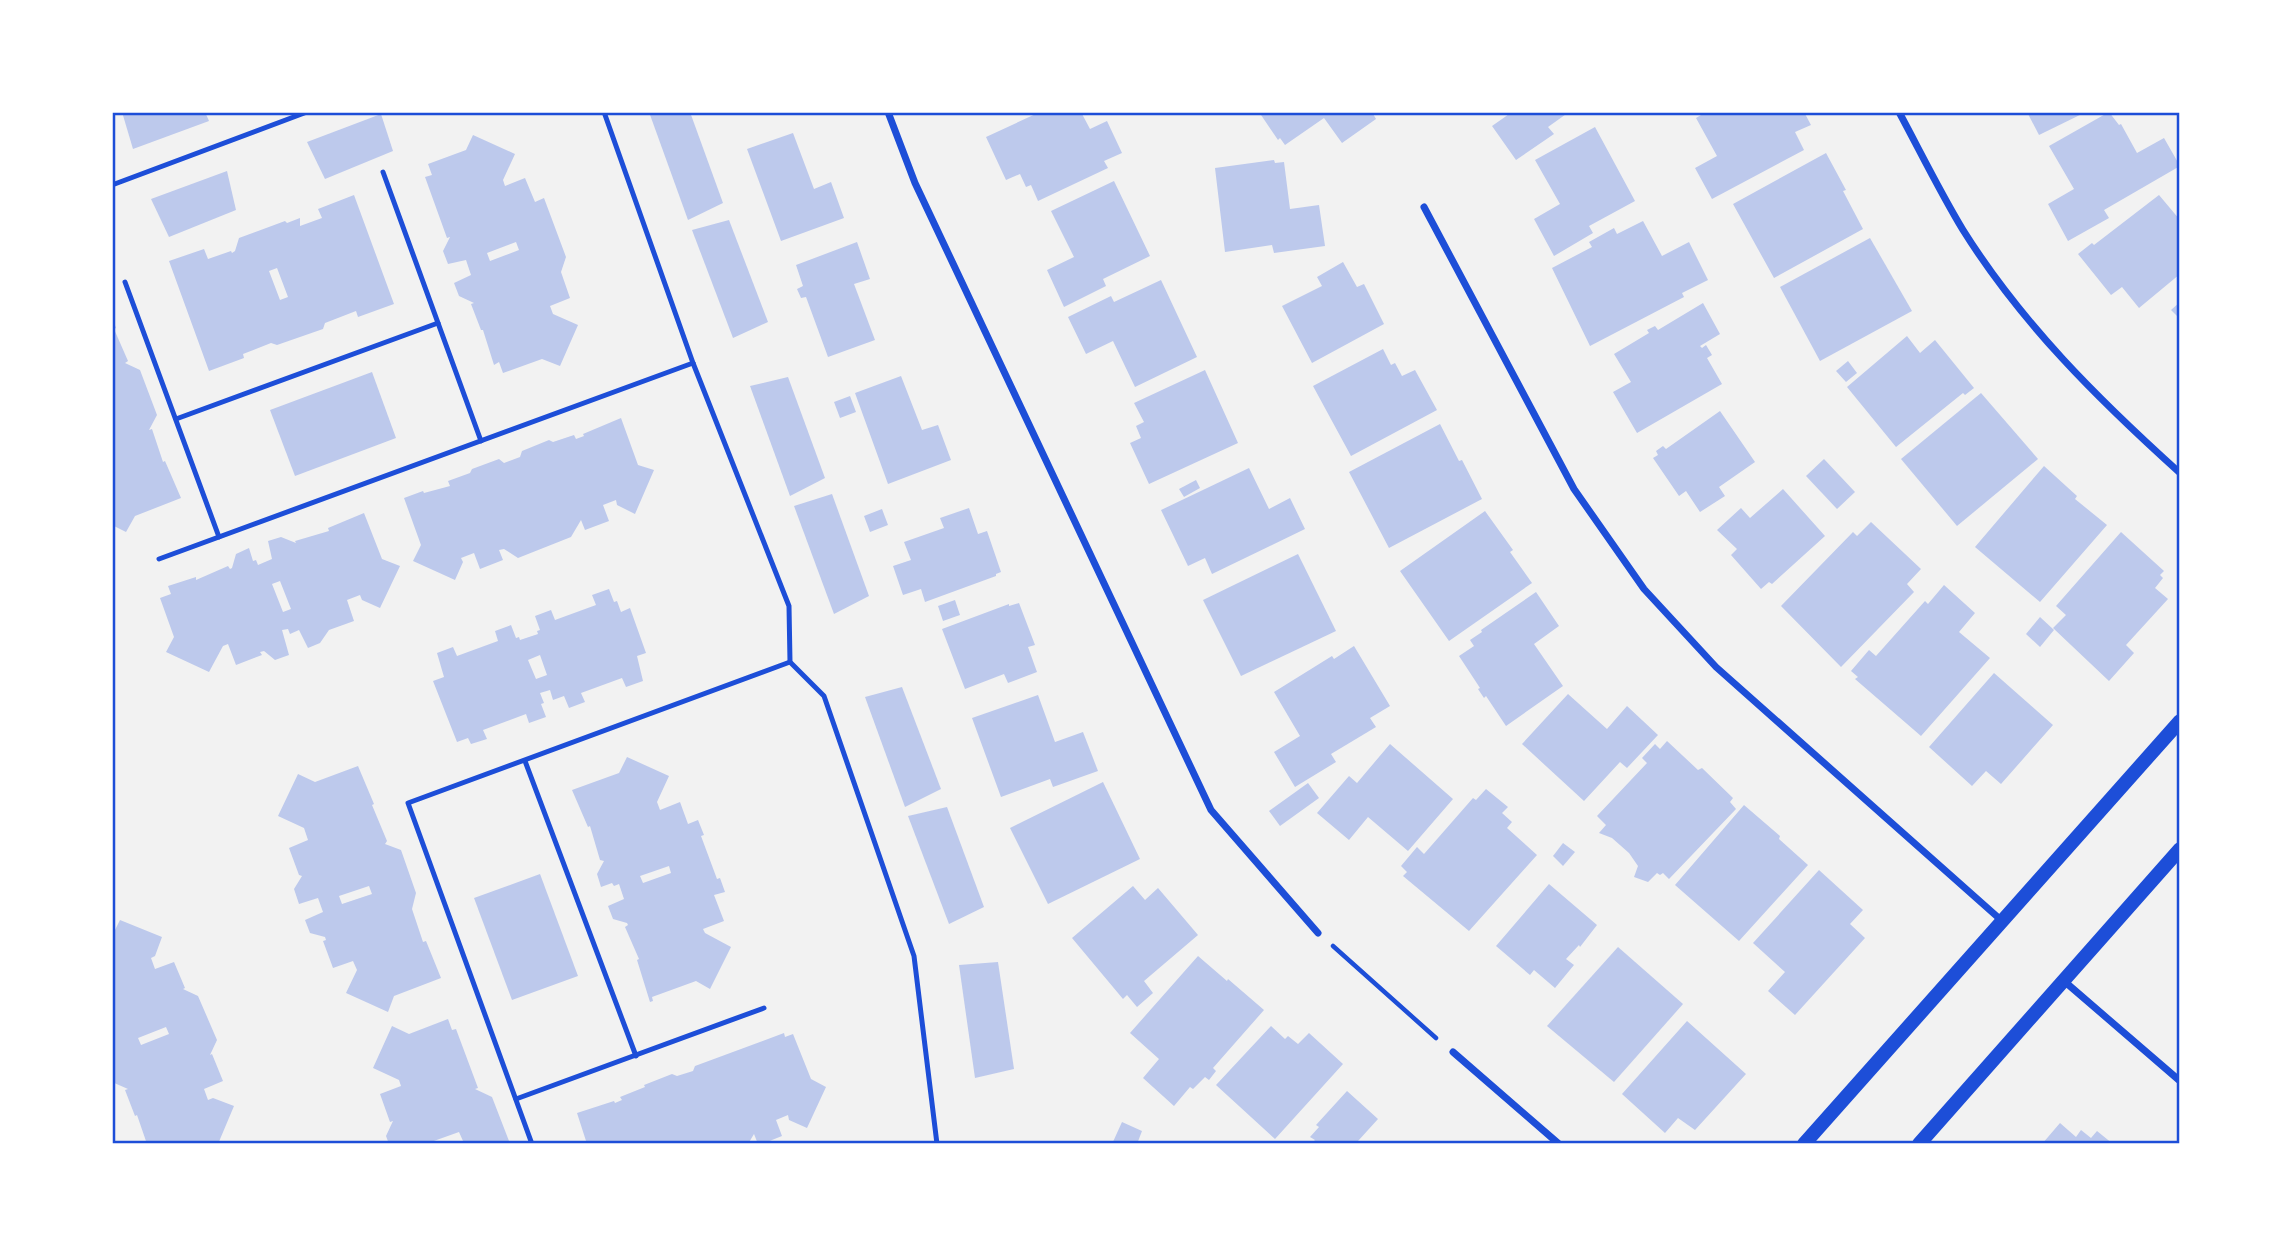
<svg xmlns="http://www.w3.org/2000/svg" width="2292" height="1256" font-family="'Golos Text',sans-serif">
<style>
.building{fill:#bdc9ec;fill-rule:evenodd}
.lines{fill:none;stroke-linecap:round;stroke-linejoin:round}
.path{stroke:#1d4ed8;stroke-width:4.5}
.service{stroke:#1d4ed8;stroke-width:5}
.minor{stroke:#1d4ed8;stroke-width:7}
.secondary{stroke:#1d4ed8;stroke-width:14}
.neatline{fill:none;stroke:#1d4ed8;stroke-width:2.5}
</style>
<rect width="100%" height="100%" fill="#f2f2f2"/>
<g class="building">
<path d="M122,112H205L209,121L133,149Z"/>
<path d="M649,112H690L723,203L688,220Z"/>
<path d="M1040,112H1081L1090,129L1107,121L1122,153L1104,161L1108,168L1038,201L1031,185L1026,187L1020,174L1006,180L986,137Z"/>
<path d="M1259,112H1372L1376,119L1342,143L1324,118L1285,145L1280,138L1278,140Z"/>
<path d="M1512,112H1569L1548,127L1554,134L1516,160L1492,126Z"/>
<path d="M1706,112H1804L1811,125L1795,132L1804,150L1712,199L1695,168L1717,156L1696,118Z"/>
<path d="M2027,112H2086L2039,135Z"/>
<path d="M2109,112L2119,125L2121,124L2137,153L2164,138L2180,166L2104,210L2109,218L2068,241L2048,204L2074,189L2049,146Z"/>
<path d="M381,114L393,151L325,179L307,142Z"/>
<path d="M1595,127L1635,201L1589,226L1593,233L1554,256L1534,219L1560,204L1535,160Z"/>
<path d="M793,133L814,189L831,182L844,218L781,241L747,149Z"/>
<path d="M473,135L515,154L503,180L505,186L525,178L535,202L544,198L566,257L561,272L570,298L550,306L553,314L578,325L560,366L542,359L503,373L499,362L494,365L483,330H481L471,304L474,303L459,296L454,283L471,275L466,260L448,264L443,251L450,237L447,238L425,177L432,175L428,164L466,150ZM516,242L519,250L490,261L487,253Z"/>
<path d="M1826,153L1846,190L1843,191L1863,229L1774,278L1733,204Z"/>
<path d="M1274,160L1275,163L1284,162L1290,209L1319,205L1325,246L1274,253L1272,245L1225,252L1215,168Z"/>
<path d="M227,171L236,210L169,237L151,199Z"/>
<path d="M1114,181L1150,256L1103,279L1106,286L1064,307L1047,270L1074,257L1051,211Z"/>
<path d="M354,195L394,304L358,317L356,311L325,323L323,329L277,345L271,343L243,354L244,358L209,371L169,261L204,249L208,259L231,251L232,253L235,251L239,238L285,221L287,223L300,218V226L322,218L318,209ZM277,268L288,297L280,300L269,271Z"/>
<path d="M2159,195L2180,220V274L2139,308L2122,287L2111,295L2078,254L2092,243L2094,245Z"/>
<path d="M729,220L768,322L733,338L692,230Z"/>
<path d="M1643,221L1662,256L1689,242L1708,280L1682,293L1684,297L1590,346L1552,268L1592,247L1589,242L1614,228L1617,234Z"/>
<path d="M1870,238L1912,311L1820,361L1780,287Z"/>
<path d="M857,242L870,279L854,284L875,340L828,357L806,297L801,298L797,289L803,286L796,265Z"/>
<path d="M1343,262L1357,287L1364,284L1384,324L1312,363L1282,306L1322,286L1317,277Z"/>
<path d="M1161,280L1197,357L1135,387L1113,341L1086,354L1068,317L1111,296L1114,302Z"/>
<path d="M2180,302V319L2171,310Z"/>
<path d="M1703,303L1720,334L1700,346L1702,348L1706,345L1712,355L1707,358L1722,384L1637,433L1613,392L1631,382L1614,354L1649,333L1647,330L1655,326L1658,330Z"/>
<path d="M112,317L116,328L114,329L128,361L125,363L140,370L157,415L149,430L152,429L163,462L165,461L181,498L135,516L126,532L112,525Z"/>
<path d="M1907,336L1920,353L1935,340L1974,388L1965,395L1963,393L1896,447L1847,387Z"/>
<path d="M1383,349L1391,365L1395,363L1402,376L1415,370L1437,410L1351,456L1313,386Z"/>
<path d="M1848,361L1857,373L1846,382L1836,371Z"/>
<path d="M1205,370L1238,443L1149,484L1130,443L1141,438L1136,426L1144,422L1134,403Z"/>
<path d="M372,372L396,438L295,476L270,410Z"/>
<path d="M901,376L922,430L938,425L951,460L888,484L855,393Z"/>
<path d="M788,377L825,478L790,496L750,386Z"/>
<path d="M1981,393L2038,459L1957,526L1901,459Z"/>
<path d="M850,396L856,412L840,418L834,402Z"/>
<path d="M1720,411L1755,462L1719,487L1725,496L1700,512L1686,491L1679,496L1653,458L1658,455L1656,451L1663,446L1666,449Z"/>
<path d="M621,418L638,465L654,470L635,514L617,505L616,500L603,505L609,521L585,530L581,520L571,537L518,558L504,549L499,550L503,560L480,569L474,553L461,558L463,562L455,580L413,561L421,545L404,498L423,491L424,493L450,486L448,481L470,473L472,469L499,459L504,463L520,457L522,451L549,440L553,442L574,435L576,439L584,436L583,434Z"/>
<path d="M1440,424L1459,461L1462,460L1482,499L1389,548L1349,472Z"/>
<path d="M1824,459L1855,492L1837,509L1806,476Z"/>
<path d="M2044,466L2077,496L2075,499L2107,525L2040,602L1975,547Z"/>
<path d="M1249,468L1269,509L1290,498L1305,529L1212,574L1205,558L1188,566L1161,510Z"/>
<path d="M1196,480L1200,488L1184,497L1179,489Z"/>
<path d="M1783,489L1825,536L1772,584L1769,582L1761,589L1731,555L1737,549L1717,530L1741,508L1750,518Z"/>
<path d="M832,494L869,596L834,614L794,506Z"/>
<path d="M969,508L978,534L987,531L1001,572L996,574V576L925,602L921,589L903,595L893,566L911,560L904,542L944,528L940,518Z"/>
<path d="M882,509L888,525L870,532L864,516Z"/>
<path d="M1485,511L1513,550L1510,552L1532,583L1449,641L1400,571Z"/>
<path d="M364,513L382,559L400,566L380,608L362,600L360,595L347,600L354,621L329,630L320,643L308,648L299,630L290,634L288,629L282,630L289,655L275,660L264,651L260,652L262,655L236,665L228,644L223,646L209,672L166,652L174,637L160,598L171,594L168,586L196,577V580L228,566L230,569L232,568L236,554L249,548L253,561L256,560L258,565L272,559L268,541L281,537L296,543L295,541L329,531L328,528ZM280,581L291,609L283,612L272,584Z"/>
<path d="M1871,522L1921,569L1907,584L1914,592L1841,667L1781,606L1853,532L1857,536Z"/>
<path d="M2121,532L2164,571L2160,575L2163,578L2155,588L2168,599L2126,645L2134,653L2109,681L2053,628L2066,615L2056,606Z"/>
<path d="M1298,554L1336,631L1241,676L1203,600Z"/>
<path d="M1944,585L1975,613L1959,632L1990,658L1921,736L1855,679L1858,677L1851,671L1869,650L1876,656L1925,601L1928,604Z"/>
<path d="M609,589L614,602L617,601L621,612L630,608L646,653L637,656L643,681L626,687L622,678L581,693L585,702L569,708L564,696L553,700L550,690L540,693L544,703L541,704L546,717L529,723L526,714L483,730L487,739L471,744L468,738L457,742L433,681L444,677L437,653L453,647L457,656L498,641L495,631L511,625L516,638L519,637L520,640L538,634L537,631L540,630L535,616L551,610L555,620L596,605L592,595ZM540,655L547,675L536,679L528,660Z"/>
<path d="M1536,592L1559,626L1534,644L1563,686L1506,726L1486,696L1484,698L1478,689L1480,688L1459,656L1474,646L1470,640L1482,632L1481,630Z"/>
<path d="M955,600L960,615L943,621L938,606Z"/>
<path d="M1019,603L1035,645L1028,647L1037,672L1008,683L1004,674L965,689L942,629L1009,604V606Z"/>
<path d="M2040,617L2054,630L2040,647L2026,634Z"/>
<path d="M1354,646L1390,706L1370,718L1376,727L1331,754L1336,762L1295,787L1274,752L1300,736L1274,692L1332,656L1334,659Z"/>
<path d="M1994,673L2053,725L2001,784L1986,771L1972,786L1929,747Z"/>
<path d="M902,687L941,789L905,807L865,697Z"/>
<path d="M1568,694L1607,729L1627,706L1658,735L1627,768L1620,762L1584,801L1522,744Z"/>
<path d="M1038,695L1055,742L1083,732L1098,771L1053,787L1050,779L1001,797L972,718Z"/>
<path d="M1667,741L1698,770L1702,768L1733,798L1730,802L1736,809L1669,879L1663,873L1660,875L1657,873L1648,882L1634,877L1638,866L1629,853L1612,838L1599,833L1606,825L1597,816L1647,763L1642,758L1655,744L1660,749Z"/>
<path d="M1390,744L1453,799L1408,851L1368,817L1349,840L1317,813L1349,776L1357,783Z"/>
<path d="M627,757L669,776L657,802L660,810L680,802L688,824L698,820L704,835L701,836L717,879L720,878L725,892L714,895L724,921L703,929L705,933L731,947L710,989L696,981L652,997L653,1001L650,1002L637,960L639,959L625,927L628,925L627,923L613,919L608,906L624,899L619,884L614,886L612,883L601,887L597,874L604,861L600,860L590,826L588,827L572,790L619,773ZM669,866L671,873L643,883L640,876Z"/>
<path d="M358,766L374,804L372,805L387,841L385,844L401,850L416,893L412,909L423,942L426,941L441,978L394,996L388,1012L346,993L357,970L353,961L333,968L323,941L326,940L325,937L310,933L305,920L323,912L318,898L299,904L294,889L302,876L299,875L289,848L308,840L304,828L278,816L298,774L315,782ZM369,886L372,894L342,904L339,896Z"/>
<path d="M1103,782L1140,859L1048,904L1010,828Z"/>
<path d="M1308,783L1319,798L1280,826L1269,811Z"/>
<path d="M1486,789L1508,807L1502,813L1512,822L1507,828L1537,855L1469,931L1403,876L1407,872L1401,866L1417,847L1424,854L1473,798L1476,800Z"/>
<path d="M1744,805L1780,836L1779,839L1808,865L1739,941L1675,885Z"/>
<path d="M947,807L984,907L949,924L908,816Z"/>
<path d="M1563,843L1575,852L1563,866L1553,856Z"/>
<path d="M1819,870L1863,910L1850,924L1865,938L1795,1015L1768,991L1785,972L1753,943Z"/>
<path d="M540,874L578,976L512,1000L474,898Z"/>
<path d="M1549,884L1597,925L1580,947L1579,945L1566,959L1574,965L1555,988L1534,970L1530,975L1496,946Z"/>
<path d="M1133,886L1145,900L1158,888L1198,935L1144,981L1153,993L1137,1007L1127,995L1123,999L1072,938Z"/>
<path d="M120,920L162,937L155,956L151,958L155,969L174,962L185,988L183,989L198,996L217,1040L210,1055L212,1054L223,1081L204,1089L208,1100L213,1098L234,1106L218,1144L198,1142L147,1144L137,1115L135,1116L125,1090L128,1089L112,1082V936ZM166,1027L169,1034L141,1045L138,1038Z"/>
<path d="M1618,947L1683,1004L1614,1082L1547,1026Z"/>
<path d="M1198,956L1227,981L1228,979L1264,1010L1213,1068L1216,1071L1209,1080L1205,1077L1193,1089L1190,1087L1174,1106L1143,1078L1159,1059L1130,1033Z"/>
<path d="M998,962L1014,1069L975,1078L959,965Z"/>
<path d="M448,1019L452,1030L456,1029L478,1088L475,1089L492,1097L509,1141L507,1144H457L463,1141L459,1132L431,1142L432,1144H389L386,1136L393,1121L390,1122L380,1094L401,1086L399,1080L373,1068L392,1026L409,1034Z"/>
<path d="M1687,1021L1746,1074L1695,1130L1678,1118L1665,1133L1622,1094Z"/>
<path d="M1271,1026L1285,1039L1288,1036L1298,1044L1309,1033L1343,1064L1275,1139L1216,1085Z"/>
<path d="M784,1033L785,1037L793,1034L811,1079L826,1087L807,1128L789,1120L788,1115L776,1120L782,1136L762,1144H758L754,1134L748,1144H587L577,1113L614,1101L615,1103L622,1100L620,1097L645,1087L644,1085L672,1074L677,1076L693,1071L695,1066Z"/>
<path d="M1347,1091L1378,1119L1358,1141L1362,1144H1311L1315,1140L1310,1137L1319,1127L1316,1125Z"/>
<path d="M1122,1122L1142,1131L1137,1144H1112Z"/>
<path d="M2060,1123L2076,1137L2081,1130L2091,1138L2097,1131L2113,1144H2042Z"/>
</g>
<g class="lines">
<path class="path" d="M1333,946L1436,1038"/>
<g class="service">
<path d="M604,112L693,363L789,606L790,662L824,696L914,956L937,1144"/>
<path d="M383,172L481,441"/>
<path d="M112,185L307,112"/>
<path d="M125,282L219,537"/>
<path d="M176,419L438,323"/>
<path d="M159,559L693,363"/>
<path d="M525,761L636,1056"/>
<path d="M516,1099L764,1008"/>
<path d="M532,1144L408,803L790,662"/>
</g>
<g class="minor">
<path d="M888,112L915,183L1211,810L1318,933"/>
<path d="M1899,112C1920,151 1940,192 1963,230C2022,324 2098,399 2180,473"/>
<path d="M1424,207L1574,489L1644,589L1716,667L2001,920"/>
<path d="M2064,981L2180,1081"/>
<path d="M1453,1052L1559,1144"/>
</g>
<g class="secondary">
<path d="M1804,1144L2180,721"/>
<path d="M1919,1144L2180,849"/>
</g>
</g>
<rect width="2292" height="1256" fill="none" stroke="#ffffff" stroke-width="228"/>
<rect x="114" y="114" width="2064" height="1028" class="neatline"/>
</svg>
